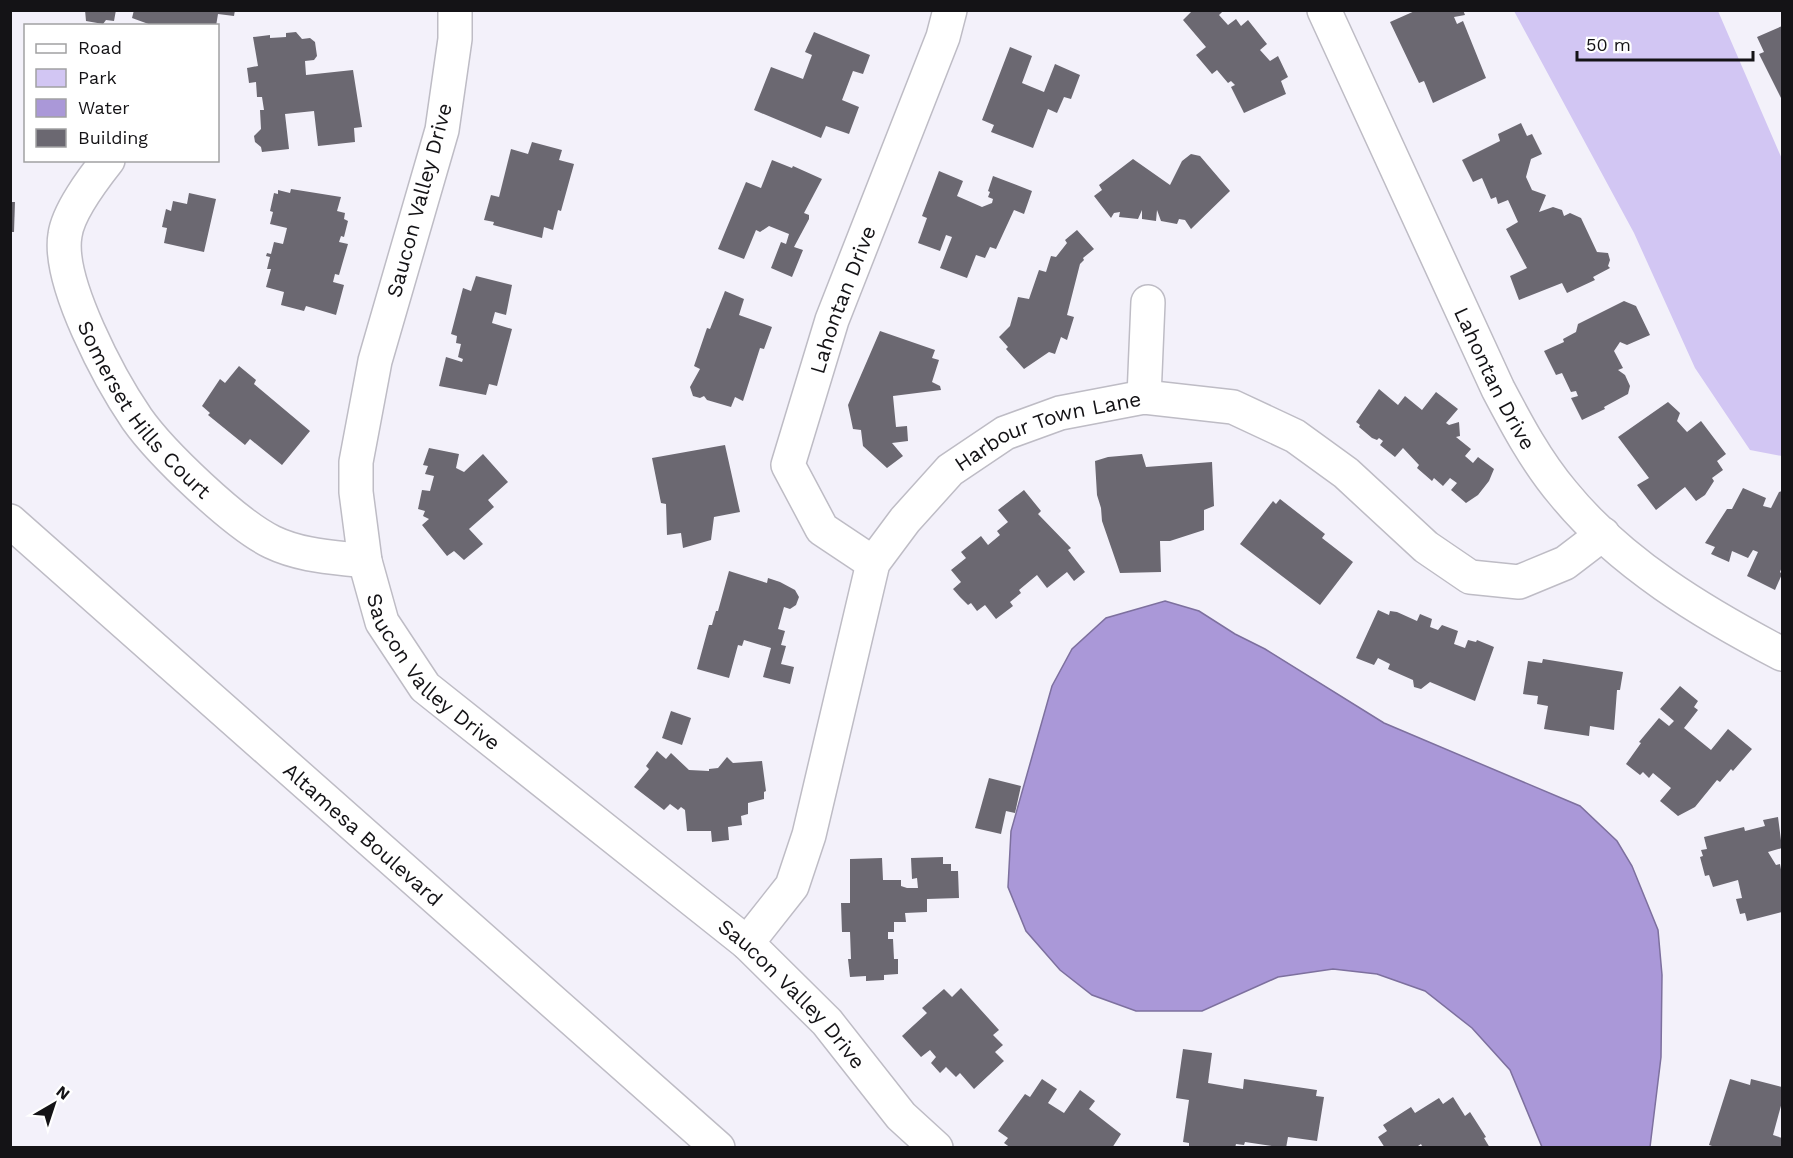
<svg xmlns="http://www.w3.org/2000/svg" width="1793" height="1158" font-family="'Work Sans',sans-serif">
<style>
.green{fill:#d2c6f3}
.water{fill:#aa98d8;stroke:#7d709e;stroke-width:1.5}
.building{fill:#6b6871}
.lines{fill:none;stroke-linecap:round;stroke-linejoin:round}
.minor-casing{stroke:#bebcc5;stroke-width:36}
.minor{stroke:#fff;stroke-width:33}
.labels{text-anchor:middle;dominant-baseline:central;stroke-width:4.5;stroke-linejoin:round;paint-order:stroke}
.street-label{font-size:21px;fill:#141316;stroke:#fff}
</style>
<rect width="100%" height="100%" fill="#f3f1fa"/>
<path class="green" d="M1514,11H1718L1782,159V456L1750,450L1695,368L1634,233Z"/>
<path class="water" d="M1165,601L1199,611L1235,634L1265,649L1384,723L1580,806L1617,841L1632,866L1658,930L1662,975L1661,1057L1650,1147H1542L1510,1070L1472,1028L1425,991L1377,974L1333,969L1278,977L1202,1011H1136L1092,995L1060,970L1026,931L1008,887L1011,831L1052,686L1072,649L1106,618Z"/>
<g class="building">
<path d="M85,10H116L114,21L106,20L103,24L86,21Z"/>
<path d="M134,10H235L234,16L218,14L216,26H154L132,18Z"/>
<path d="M1193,10H1224L1219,15L1228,25L1236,19L1241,26L1248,20L1267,44L1260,50L1270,61L1278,56L1288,77L1281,81L1286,94L1244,113L1231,87L1235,85L1231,81L1228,83L1217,70L1212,74L1196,55L1206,47L1183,20Z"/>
<path d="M1417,10H1463L1465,15L1454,17L1457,24L1463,21L1486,78L1433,103L1424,81L1419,83L1390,22Z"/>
<path d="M1782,26V100L1759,54L1764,52L1757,37Z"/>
<path d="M296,32L302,39L310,38L315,42L317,56L314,60L305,61L306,75L353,70L362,127L354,128L355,142L318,146L314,111L285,114L289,149L262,152L261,147L255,142L254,136L261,129L260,110H264L262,97H257L256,82L249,83L247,68L258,66L253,37L270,35V38L286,37V33Z"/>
<path d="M814,32L870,55L863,74L853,71L842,100L859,107L849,134L826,126L821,138L754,110L771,67L803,79L812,55L805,52Z"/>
<path d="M1010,47L1032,56L1022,83L1044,92L1055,64L1080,75L1071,99L1064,97L1057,113L1048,109L1033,148L991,132L994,125L982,120Z"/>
<path d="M1521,123L1527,136L1532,134L1542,154L1531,159L1526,177L1532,190L1546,195L1539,212L1553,207L1562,210L1564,216L1570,213L1581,218L1597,252L1608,253L1610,260L1608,266L1610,268L1593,277L1595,280L1567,293L1562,283L1519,300L1510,276L1527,268L1506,229L1518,222L1508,200L1498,204L1496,197L1491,199L1482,178L1473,182L1462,160L1500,141L1498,134Z"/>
<path d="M532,142L562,150L559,160L574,164L561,211L558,210L553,230L544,227L542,238L493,225L494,222L484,220L491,195L499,197L511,149L528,154Z"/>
<path d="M1191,154L1200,156L1230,191L1191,229L1185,220L1179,219L1177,224L1161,221L1157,210L1156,221L1142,219V210L1138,219L1119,217L1120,212L1114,213L1111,218L1094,196L1102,190L1099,185L1133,159L1170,185L1182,161Z"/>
<path d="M772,160L792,168L793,166L822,179L804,213L809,215V219L794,247L803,250L792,277L771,268L781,242L786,244L789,234L769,226L760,232L756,230L744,259L718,249L746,182L761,188Z"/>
<path d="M939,171L963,181L957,196L982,207L992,203L993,199L988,197L990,192L988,191L993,176L1032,191L1024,214L1014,210L996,249L990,247L985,258L976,255L967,278L940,268L952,237L946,235L940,251L918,243L927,218L922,216Z"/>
<path d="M291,189L341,197L337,211L345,213L344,219L348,221L344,237L341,236L339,242L348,244L339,275L335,274L333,282L344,285L336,315L306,306L304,311L281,305L284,292L266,287L271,269H267L270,257L266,256L267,253L271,254L274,242L283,244L287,228L270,224L273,212L270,211L274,193L278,194V190L290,193Z"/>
<path d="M189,193L216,199L204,252L164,243L167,228L162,227L166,209L171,211L173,201L187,204Z"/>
<path d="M10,202H15L14,232H10Z"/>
<path d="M1077,230L1094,249L1083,258L1084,260L1080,264L1067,315L1074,317L1067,340L1061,337L1055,354L1049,352L1024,369L1006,349L1008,347L999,337L1010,326L1018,297L1029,299L1039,270L1046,272L1051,256L1056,257L1067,243L1065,240Z"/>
<path d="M476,276L512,285L506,315L495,312L492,323L512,329L497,386L489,384L486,395L439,386L446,357L462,362L463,359L458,357L461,344L456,343L457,336L451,334L463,288L471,291Z"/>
<path d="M725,291L744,299L739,315L772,327L764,349L760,348L743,401L735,397L731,407L707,400L704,396L700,398L693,396L690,387L700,369L694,366L707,328L710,329Z"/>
<path d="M1624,301L1636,306L1650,335L1627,345L1620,342L1614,351L1623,368L1618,370L1625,375L1630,386L1628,394L1604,407L1605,409L1582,420L1571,398L1578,396L1576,391L1571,392L1562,373L1556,375L1544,351L1564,342L1563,339L1576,332L1578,324Z"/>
<path d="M880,331L935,350L932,358L939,360L932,382L940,386L941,390L893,396L896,427L907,426L908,441L892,443L903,456L887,468L863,446L861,430L853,429L848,405Z"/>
<path d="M239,366L256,380L254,384L310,431L282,465L250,439L245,445L208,415L210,413L202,406L220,379L225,383Z"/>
<path d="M1379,389L1398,405L1405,396L1422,410L1436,392L1458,409L1446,423L1449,425L1459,422L1460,436L1456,437L1471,449L1465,456L1473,463L1478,457L1494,469L1489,481L1478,495L1466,503L1451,490L1457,483L1450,478L1443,486L1434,478L1432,481L1417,468L1419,465L1403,448L1395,457L1380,445L1383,441L1379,438L1377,440L1372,438L1359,427L1360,425L1356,422Z"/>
<path d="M1668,402L1680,413L1677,421L1687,432L1701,421L1726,454L1717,461L1723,470L1712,478L1714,481L1705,495L1696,501L1685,487L1656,510L1637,485L1649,478L1618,437Z"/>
<path d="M725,445L740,512L714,517L711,540L683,548L681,533L667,535L666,504L661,503L652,458Z"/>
<path d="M429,448L459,454L456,468L464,472L483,454L508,482L488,500L494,507L469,529L483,544L464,560L454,551L447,556L422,525L429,519L423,516L425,511L418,509L422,490L430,491L434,476L425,474L428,466L423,465Z"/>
<path d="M1142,454L1146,467L1212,462L1214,506L1204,510V530L1170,541H1160L1161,572L1120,573L1102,521L1101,508L1097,495L1095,461L1108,457Z"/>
<path d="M1743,488L1766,498L1763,506L1771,508L1779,492L1782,491V567L1780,572L1782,574L1775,590L1747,576L1758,552L1753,550L1748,558L1732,551L1729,562L1711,554L1715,547L1705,543L1727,509H1732Z"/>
<path d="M1024,490L1041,511L1038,514L1071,548L1068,550L1085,572L1074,581L1067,572L1047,588L1037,575L1019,590L1021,593L1010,602L1013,606L996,619L985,605L977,611L971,603L968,605L960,597L953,589L961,582L951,570L966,558L961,552L981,536L988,545L1000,535L997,531L1008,522L998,510Z"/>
<path d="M1280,499L1325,534L1322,538L1353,562L1320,605L1240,544L1273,501L1276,504Z"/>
<path d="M729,571L767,583L768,578L780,582L795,590L799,597L796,605L790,609L784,607L778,629L785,631L781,645L786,646L781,664L794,667L790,684L763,677L771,648L744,640L742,646L738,645L729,678L697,669L709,625H712L716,611H718Z"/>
<path d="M1378,610L1389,615L1390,611L1397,612L1417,621L1420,614L1432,619L1430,627L1438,630L1442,625L1458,631L1454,644L1465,648L1468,640L1476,642L1477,640L1494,647L1475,701L1430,682L1421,689L1414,687L1413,680L1388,669L1390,664L1378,658L1374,665L1356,658Z"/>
<path d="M1543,659L1623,672L1620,690H1617L1614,730L1590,726L1589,736L1544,729L1548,706L1537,704L1538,696L1523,694L1528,661L1542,663Z"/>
<path d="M1680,686L1698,701L1694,707L1698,710L1684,728L1711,750L1728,729L1752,749L1733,771L1731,769L1720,782L1717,780L1695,807L1678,816L1660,801L1671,788L1653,773L1649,778L1643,772L1640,775L1626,764L1641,743L1639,742L1659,718L1669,726L1674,721L1660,709Z"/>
<path d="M671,711L691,718L682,745L662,738Z"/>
<path d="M657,751L666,759L671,753L689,770L709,771V769L718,768L727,757L733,763L762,761L766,791L764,792V799L748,803V814L741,816L742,825L728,827L729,840L712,842L711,831H687L685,810L681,807L678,810L670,804L664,810L634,787L649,769L646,766Z"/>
<path d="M989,778L1021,786L1015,813L1006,811L1001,834L975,828Z"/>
<path d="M1778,817L1782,848L1768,852L1776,865L1780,864L1782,875V912L1747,921L1745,913L1740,914L1736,899L1742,898L1738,880L1713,887L1709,875L1705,876L1700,857L1703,856L1701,850L1707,849L1704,837L1744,827L1745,831L1765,826L1763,820Z"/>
<path d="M943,857V864H951V871H958L959,898L927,899V912L905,913L906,922H894V932H888V939H893L894,959H898V974L884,975V980L866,981V976L850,977L848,959H851L850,932H842L841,903H850V859L882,858L883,880H901V886L907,888H918L917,878L912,879L911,858Z"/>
<path d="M961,988L999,1030L993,1035L1003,1045L995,1052L1004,1061L974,1089L960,1073L956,1077L946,1067L940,1073L931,1063L936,1057L930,1050L921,1057L902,1036L927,1013L922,1008L944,989L952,997Z"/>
<path d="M1183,1049L1212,1053L1208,1083L1243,1089L1244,1079L1317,1090L1316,1096L1324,1097L1317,1141L1288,1137L1286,1148L1245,1142L1244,1145L1236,1144L1235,1148H1189V1143L1183,1142L1189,1100L1176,1098Z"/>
<path d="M1042,1079L1057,1089L1048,1103L1064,1113L1080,1090L1095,1101L1089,1109L1121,1134L1112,1148H1011L1004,1143L1008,1138L998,1131L1025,1094L1030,1097Z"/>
<path d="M1730,1079L1750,1085L1751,1079L1782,1087V1102L1773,1135L1782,1138V1148H1718L1709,1145Z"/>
<path d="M1453,1097L1465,1116L1470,1112L1486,1137L1484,1138L1490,1148H1423L1421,1144L1415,1148H1385L1378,1137L1387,1131L1383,1125L1411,1107L1415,1113L1439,1098L1443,1104Z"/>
</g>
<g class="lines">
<defs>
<g id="minor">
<path id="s1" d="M455,10V39L442,130L375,361L356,462V492L365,561L382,622L425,687L747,943L827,1022L901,1116L936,1148"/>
<path id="s2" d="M1324,10L1498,389C1517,425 1536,461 1563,493C1620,563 1703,613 1782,654"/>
<path id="s3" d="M108,160C93,179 68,212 65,235C57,282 111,381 137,419C161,453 235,524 272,542C301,556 333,557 365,561"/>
<path d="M1144,397L1148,302"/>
<path id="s4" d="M10,521L718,1148"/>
<path id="s5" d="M873,563L822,529L788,465L832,320L943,37L950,10"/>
<path id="s6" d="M747,943L792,886L809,835L873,563L905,520L950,470L1005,433L1060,413L1144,397L1233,407L1295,436L1346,473L1426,547L1470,577L1519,582L1565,563L1603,534"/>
</g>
</defs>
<use href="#minor" class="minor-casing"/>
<use href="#minor" class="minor"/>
</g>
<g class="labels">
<g class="street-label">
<text transform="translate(419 200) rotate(-75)">Saucon Valley Drive</text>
<text stroke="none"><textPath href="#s5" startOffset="308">Lahontan Drive</textPath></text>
<text stroke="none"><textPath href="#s2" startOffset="406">Lahontan Drive</textPath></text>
<text stroke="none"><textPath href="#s3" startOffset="284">Somerset Hills Court</textPath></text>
<text stroke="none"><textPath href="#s6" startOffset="634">Harbour Town Lane</textPath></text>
<text stroke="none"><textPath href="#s1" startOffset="698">Saucon Valley Drive</textPath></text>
<text stroke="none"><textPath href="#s4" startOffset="472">Altamesa Boulevard</textPath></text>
<text stroke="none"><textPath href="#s1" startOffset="1184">Saucon Valley Drive</textPath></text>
</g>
</g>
<rect width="1793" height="1158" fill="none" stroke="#141316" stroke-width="24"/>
<rect x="24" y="24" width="195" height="138" fill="#ffffff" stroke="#a1a1a2" stroke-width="1.5"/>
<rect x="36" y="44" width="30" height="9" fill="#ffffff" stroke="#a1a1a2" stroke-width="1.5"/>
<text x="78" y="54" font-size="18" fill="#141316">Road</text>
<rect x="36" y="69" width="30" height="18" fill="#d2c6f3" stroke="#a1a1a2" stroke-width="1.5"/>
<text x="78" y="84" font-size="18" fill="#141316">Park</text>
<rect x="36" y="99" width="30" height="18" fill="#aa98d8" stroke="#a1a1a2" stroke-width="1.5"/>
<text x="78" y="114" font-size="18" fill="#141316">Water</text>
<rect x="36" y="129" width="30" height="18" fill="#6b6871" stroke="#a1a1a2" stroke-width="1.5"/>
<text x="78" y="144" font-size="18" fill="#141316">Building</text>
<g transform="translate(54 1104) rotate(39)" stroke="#ffffff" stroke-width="4.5" paint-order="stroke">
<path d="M0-4.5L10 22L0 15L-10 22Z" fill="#141316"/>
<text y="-9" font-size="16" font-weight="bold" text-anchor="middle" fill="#141316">N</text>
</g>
<path d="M1577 51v9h176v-9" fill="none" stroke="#141316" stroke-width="3"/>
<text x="1586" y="51" font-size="18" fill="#141316" stroke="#ffffff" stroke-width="4.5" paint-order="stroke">50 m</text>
</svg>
